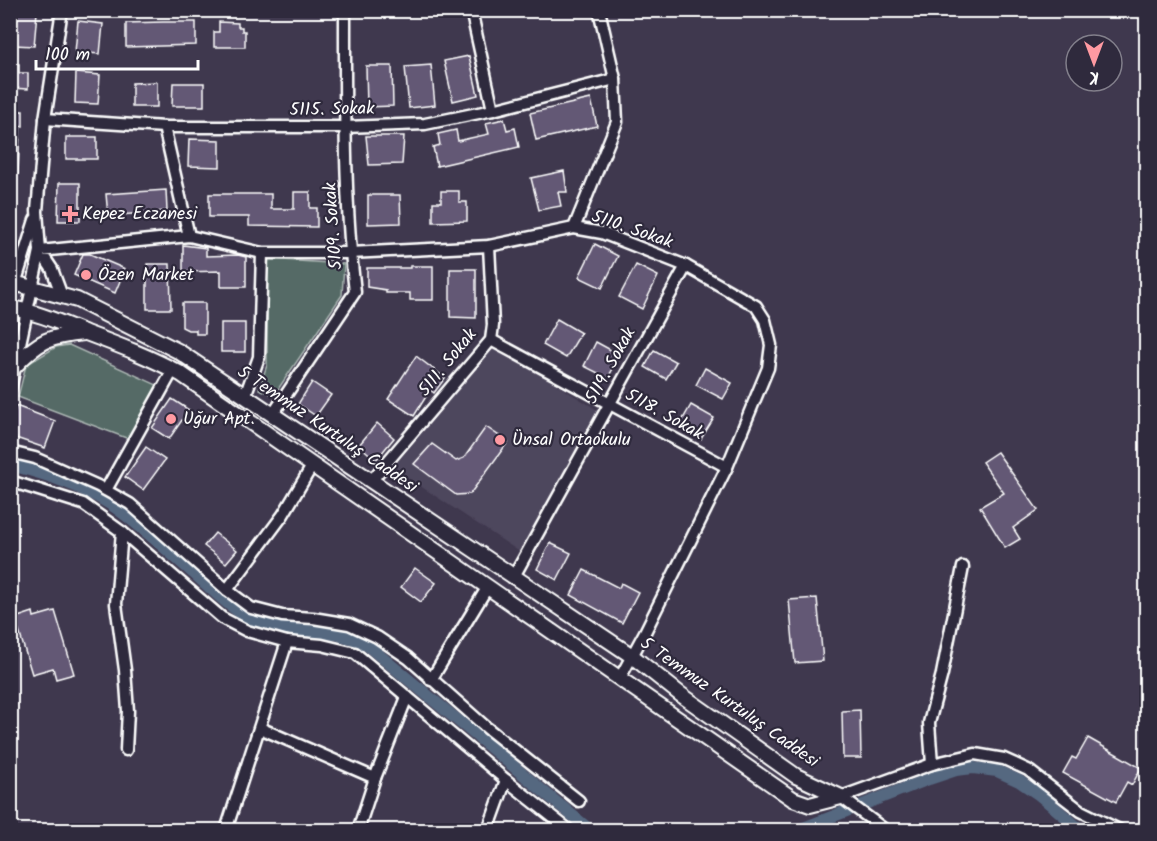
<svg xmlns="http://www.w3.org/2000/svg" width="1157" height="841" font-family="Kalam,sans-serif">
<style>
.built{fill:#4e465d}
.green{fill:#556b66;stroke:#aab5b2;stroke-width:1.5}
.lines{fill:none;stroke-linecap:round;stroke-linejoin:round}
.canal{stroke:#546780;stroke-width:12}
.building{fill:#645875;stroke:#fff;stroke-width:1.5}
.minor-casing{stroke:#fff;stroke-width:15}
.major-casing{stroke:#fff;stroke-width:18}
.minor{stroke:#2f2a3d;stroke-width:10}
.major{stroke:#2f2a3d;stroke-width:14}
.poi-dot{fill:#ff9aa2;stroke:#2f2a3d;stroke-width:2}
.labels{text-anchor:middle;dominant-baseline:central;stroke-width:4.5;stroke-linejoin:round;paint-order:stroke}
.street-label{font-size:18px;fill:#fff;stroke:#2f2a3d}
.poi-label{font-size:18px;fill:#fff;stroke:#2f2a3d;text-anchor:start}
</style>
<rect width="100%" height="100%" fill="#3f384e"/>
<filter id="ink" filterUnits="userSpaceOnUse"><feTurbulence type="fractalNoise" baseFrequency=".0167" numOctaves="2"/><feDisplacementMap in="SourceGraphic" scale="12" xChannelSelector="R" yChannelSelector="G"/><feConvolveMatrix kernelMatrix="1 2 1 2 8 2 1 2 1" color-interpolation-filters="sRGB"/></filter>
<g filter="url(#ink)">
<path class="built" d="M494,346L599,411L520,552L393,468Z"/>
<g class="green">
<path d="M267,259L344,264L342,295L274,395L259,389L267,365Z"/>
<path d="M69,345L157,385L129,439L18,397L26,365L56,347Z"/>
</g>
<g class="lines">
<g class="canal">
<path d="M11,465C45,474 81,485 110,504C139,523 164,548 191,571C209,586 227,606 248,617C285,638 330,624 367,645L590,830"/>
<path d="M798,830L929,779L956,770L973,768L997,771L1019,781L1038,794L1081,830"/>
</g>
</g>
<g class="building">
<path d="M17,10L37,12L34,46L14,45Z"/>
<path d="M78,21L103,24L100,54L75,52Z"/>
<path d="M163,22H196V45L126,47V23Z"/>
<path d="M219,22L238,23V27H242V31H245V47H214V32H219Z"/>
<path d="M469,56L478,95L453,101L444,61Z"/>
<path d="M10,64H19V73H28V89L10,88Z"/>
<path d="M431,65L435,105L409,108L405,67Z"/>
<path d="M366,66H392L393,106L367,107Z"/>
<path d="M76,73L100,75L98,104L75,103Z"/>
<path d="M157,82V107H132V83Z"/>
<path d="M173,83H204V106H172Z"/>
<path d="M591,99L597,126L536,140L530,113Z"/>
<path d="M10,111H23V126H20L18,174H10Z"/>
<path d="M504,119L507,130L515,128L519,147L437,166L433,147L440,145L438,134L456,130L458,141L466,139L489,134L486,123Z"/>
<path d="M366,136H404L402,164L369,165Z"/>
<rect x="66" y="137" width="31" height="22"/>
<path d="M189,139L220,140V167L188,166Z"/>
<path d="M564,171L567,192H558L561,206L539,210L531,178Z"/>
<path d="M59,183H80V221H58Z"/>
<path d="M166,190L167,211L108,216L106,194Z"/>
<path d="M441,191H459V202H467V221L433,222V202H441Z"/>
<path d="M294,192H310V208H317V227L249,226V217H209V194H271V209H294Z"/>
<path d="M368,195H400L401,223L368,224Z"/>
<path d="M595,244L618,256L602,288L579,277Z"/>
<path d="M183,245L206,248V256L238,255L246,257V287H221V271L183,272Z"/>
<path d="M83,254H90L125,269L115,293L74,275Z"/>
<path d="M147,264H170L171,309H147Z"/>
<path d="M636,265L658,276L642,309L619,297Z"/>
<path d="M410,266H433V300H410V293H386V290L367,287V268H410Z"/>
<path d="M450,269H476V318L450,317Z"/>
<path d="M182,303H205V334H196V330H188L182,327Z"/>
<path d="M557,319L581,333L566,358L543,345Z"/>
<rect x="221" y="323" width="24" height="29"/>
<path d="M596,342L620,355L608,378L584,366Z"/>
<path d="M654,350L676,362L666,379L645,367Z"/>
<path d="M416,356L445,378L434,393L430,390L414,416L388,399Z"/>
<path d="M705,368L732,383L723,399L696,385Z"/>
<path d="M312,382L331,395L316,416L298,404Z"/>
<path d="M172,399L189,410L169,439L152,428Z"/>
<path d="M691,405L714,418L701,439L679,426Z"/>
<path d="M16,406L55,421L45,448L10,436V427Z"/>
<path d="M377,423L394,438L376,460L359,445Z"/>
<path d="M486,427L508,442L470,494L456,495L414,464L432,444L456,461L464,458Z"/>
<path d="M146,447L165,460L143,490L125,477Z"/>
<path d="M997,452L1038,510L1013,528L1020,539L1005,548L980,507L1004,493L982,462Z"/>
<path d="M215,533L237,550L226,563L204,546Z"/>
<path d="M550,543L571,553L557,580L537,569Z"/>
<path d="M415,568L436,583L421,602L401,587Z"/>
<path d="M584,570L619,588L621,583L638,592L622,623L571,595Z"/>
<path d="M817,598L823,661L795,663L789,600Z"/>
<path d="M55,611L74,674L56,679L53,668L32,674L15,618L33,612L34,617Z"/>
<path d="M860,710L861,758H843L842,711Z"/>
<path d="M1088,738L1141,768L1132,785L1127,782L1116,802L1063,773L1072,757L1076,759Z"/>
</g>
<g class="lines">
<defs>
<g id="minor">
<path d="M471,10L493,110"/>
<path d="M45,119L164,127H345L425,124L493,110L615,79"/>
<path d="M164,127L189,236"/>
<path d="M574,228L617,122L615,79L599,10"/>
<path d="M62,296L52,269L40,251L189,236L262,253H350L489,246L574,228L602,233L686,266L756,306L765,320L771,345L768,368L727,467L645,632L620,678"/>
<path d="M10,300L35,220"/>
<path d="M491,340L727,467"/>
<path d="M10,390L40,251L37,211L45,119L62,10"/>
<path d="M245,396L259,357L262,253"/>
<path d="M273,414L355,292C344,199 345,105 345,10"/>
<path d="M10,452L35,458L98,486L130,504L227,590L251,608L282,616L313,618L349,624L377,637L408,658L487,728L579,801"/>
<path d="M10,481L83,504L122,532L222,618L247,631L287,642L322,645L355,653L506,780L569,830"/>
<path d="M371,481L491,340L493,325L489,246"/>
<path d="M106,490L173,370"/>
<path d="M122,532L116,604L125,670L128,711L126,750"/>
<path d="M513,578L686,266"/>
<path d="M227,590L283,515L312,466"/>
<path d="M431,680L487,588"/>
<path d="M260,728L375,778"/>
<path d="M932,764L929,723L942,674L963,567"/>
<path d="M841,797L932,764L975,754L1004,759L1028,770L1081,811L1119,830"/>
<path d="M841,797L885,830"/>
<path d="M226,830L287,642"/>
<path d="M358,830L375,778L407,697"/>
<path d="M488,830L506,780"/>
</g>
<g id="major">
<path d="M10,282L77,300L178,351L632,656L680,694L796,776L841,797"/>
<path d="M10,308C37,312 61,323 86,333C118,345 150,357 181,374L793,799L810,805L841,797"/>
<path d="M15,366C38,341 50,336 84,333"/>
</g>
</defs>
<use href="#minor" class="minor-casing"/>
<use href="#major" class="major-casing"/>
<use href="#minor" class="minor"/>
<use href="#major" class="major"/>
</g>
</g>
<g class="poi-dot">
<path d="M67 205h6v6h6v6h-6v6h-6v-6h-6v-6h6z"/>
<circle cx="86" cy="275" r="6"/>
<circle cx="171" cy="419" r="6"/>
<circle cx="500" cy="440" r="6"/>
</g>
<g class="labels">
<g class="street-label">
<text transform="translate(332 110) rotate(-1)">5115. Sokak</text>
<text transform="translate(334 226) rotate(-94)">5109. Sokak</text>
<text transform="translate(632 230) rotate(19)">5110. Sokak</text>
<text transform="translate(448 363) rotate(-51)">5111. Sokak</text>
<text transform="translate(611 366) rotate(-61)">5119. Sokak</text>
<text transform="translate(664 415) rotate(29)">5118. Sokak</text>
<text transform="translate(327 430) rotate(34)">5 Temmuz Kurtuluş Caddesi</text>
<text transform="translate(729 703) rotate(35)">5 Temmuz Kurtuluş Caddesi</text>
</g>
<g class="poi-label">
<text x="82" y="214">Kepez Eczanesi</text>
<text x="98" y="275">Özen Market</text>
<text x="183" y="419">Uğur Apt.</text>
<text x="512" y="440">Ünsal Ortaokulu</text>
</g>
</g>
<rect width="1157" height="841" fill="none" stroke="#2f2a3d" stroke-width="36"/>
<rect x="18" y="18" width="1121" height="805" fill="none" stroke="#fff" stroke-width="2" filter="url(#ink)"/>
<g transform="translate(1094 63) rotate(180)"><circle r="28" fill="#2f2a3d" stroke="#827f8b" stroke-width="1.5"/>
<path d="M0-4.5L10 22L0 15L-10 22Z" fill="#ff9aa2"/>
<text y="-9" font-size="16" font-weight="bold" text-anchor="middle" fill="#ffffff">K</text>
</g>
<path d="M36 60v9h162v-9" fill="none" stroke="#ffffff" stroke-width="3"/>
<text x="45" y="60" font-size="18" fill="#ffffff" stroke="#2f2a3d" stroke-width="4.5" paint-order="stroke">100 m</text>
</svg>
